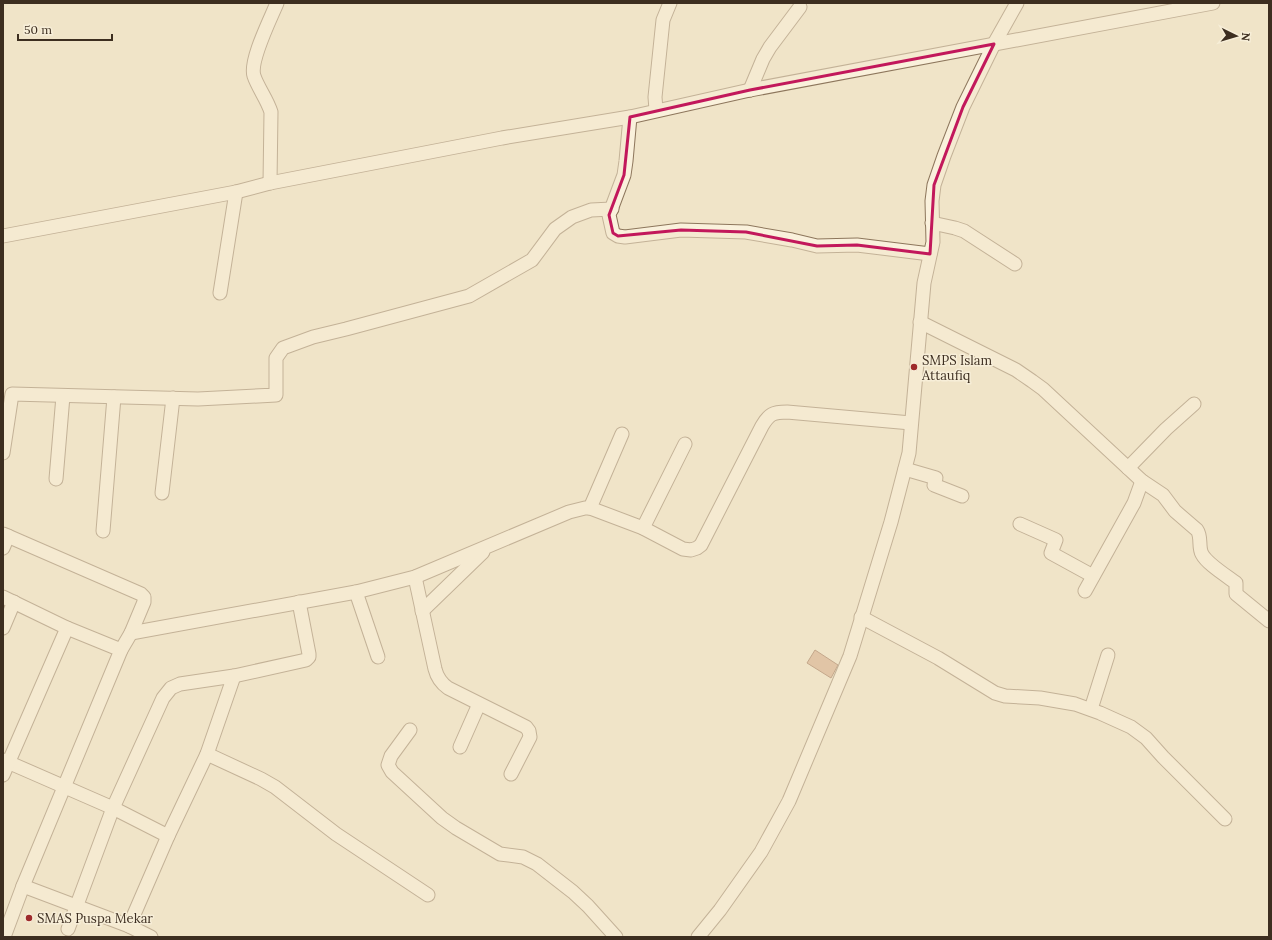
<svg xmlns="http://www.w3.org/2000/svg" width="1272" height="940" font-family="Lora,serif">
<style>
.building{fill:#cf9f7d;stroke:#8d5f41}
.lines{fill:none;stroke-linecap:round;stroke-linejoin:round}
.minor-casing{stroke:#8d765c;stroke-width:15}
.minor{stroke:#faf1dc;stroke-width:13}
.marked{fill:none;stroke:#c2185b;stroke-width:3;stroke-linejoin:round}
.poi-dot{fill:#9e2a2b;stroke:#f7eed8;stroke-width:1.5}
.labels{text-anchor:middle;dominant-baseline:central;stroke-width:3;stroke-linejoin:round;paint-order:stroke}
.poi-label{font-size:13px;fill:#3d2e20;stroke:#f7eed8;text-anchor:start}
</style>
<rect width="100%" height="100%" fill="#f0e4c8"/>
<path class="building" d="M815,650L838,665L831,678L807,663Z"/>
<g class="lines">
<defs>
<g id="minor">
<path d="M750,90L763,59L770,47L800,7"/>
<path d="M656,110L655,97L663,20L670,3"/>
<path d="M630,117L626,161L624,175L609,215L613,233L618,236L625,237L681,230L746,232L792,240L817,246L857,245L930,254"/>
<path d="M270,183L271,112C267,99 258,88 254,76C249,61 271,18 277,3"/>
<path d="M932,223L955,228L964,231L1015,264"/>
<path d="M3,236L236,192L270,183L502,138L630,117L750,90L1213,3"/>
<path d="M220,293L236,192"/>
<path d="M920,322L1016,370L1032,381L1043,389L1142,481L1163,495L1175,511L1197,530C1202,537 1198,547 1202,554C1207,564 1227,576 1236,583V594L1269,621"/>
<path d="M3,453L12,394L198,399L276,395V358L283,348L313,337L346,329L469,296L532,260L555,229L572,217L591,210L612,209"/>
<path d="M1128,468L1166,429L1194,404"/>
<path d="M905,469L936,478L934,485L962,496"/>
<path d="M56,479L63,396"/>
<path d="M162,493L173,398"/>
<path d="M590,508L622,434"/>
<path d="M1020,524L1056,540L1051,553L1093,576"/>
<path d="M643,528L685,444"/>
<path d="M103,531L114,397"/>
<path d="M3,534L141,594L144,597V602L131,633L121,650"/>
<path d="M3,548L8,536"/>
<path d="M415,577L435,669C437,677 441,683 448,688L526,727L529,731L530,737L511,774"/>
<path d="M1085,591L1134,503L1142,481"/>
<path d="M356,592L378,657"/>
<path d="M3,597L67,628L121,650L23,886L4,937"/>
<path d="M422,611L483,552"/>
<path d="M861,617L938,658L995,693L1005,696L1040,698L1075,704L1100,713L1131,727L1146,738L1163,757L1225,819"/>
<path d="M3,628L14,602"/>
<path d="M131,633L356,592L415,577L569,512L585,508H590L643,528L683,549L691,550L697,548L701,545L762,426C769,414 773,412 787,412L911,423"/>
<path d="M1091,709L1108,655"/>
<path d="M410,730L391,756L388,765L392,772L442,818L456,828L500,854L523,857L537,864L573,892L588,906L616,937"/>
<path d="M460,747L479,704"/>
<path d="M207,754L261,779L275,787L336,834L428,895"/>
<path d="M3,760L113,808L168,836"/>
<path d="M3,775L67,628"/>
<path d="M23,886L129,926L151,937"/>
<path d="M129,926L168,836L207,754L234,676"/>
<path d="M68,929L113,808L163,698L171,688L180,684L234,676L306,660L309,657V654L299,602"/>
<path d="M698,937L720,910L761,852L789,801L850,656L891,522L909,453L924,283L933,242L932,201L934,185L944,156L963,107L994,44L1017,3"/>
</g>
</defs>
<use href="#minor" class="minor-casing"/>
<use href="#minor" class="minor"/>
</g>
<path d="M0 0H1272V940H0ZM994,44L963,107L934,185L930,254L857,245L817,246L746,232L681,230L618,236L613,233L609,215L624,175L630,117L750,90Z" fill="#f0e4c8" fill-opacity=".55" fill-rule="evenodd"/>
<path class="marked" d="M994,44L963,107L934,185L930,254L857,245L817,246L746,232L681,230L618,236L613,233L609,215L624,175L630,117L750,90Z"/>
<g class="poi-dot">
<circle cx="914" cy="367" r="4"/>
<circle cx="29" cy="918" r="4"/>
</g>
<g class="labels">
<g class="poi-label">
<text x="922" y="360">SMPS Islam<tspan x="922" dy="15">Attaufiq</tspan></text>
<text x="37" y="918">SMAS Puspa Mekar</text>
</g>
</g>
<rect width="1272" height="940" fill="none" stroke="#3d2e20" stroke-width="8"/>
<g transform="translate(1236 36) rotate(95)" stroke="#f7eed8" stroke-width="3" paint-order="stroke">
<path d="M0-3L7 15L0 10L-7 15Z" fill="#3d2e20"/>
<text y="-6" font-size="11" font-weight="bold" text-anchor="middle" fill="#3d2e20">N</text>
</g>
<path d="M18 34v6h94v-6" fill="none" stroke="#3d2e20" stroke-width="2"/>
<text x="24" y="34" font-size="12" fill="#3d2e20" stroke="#f7eed8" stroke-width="3" paint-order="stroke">50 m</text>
</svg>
